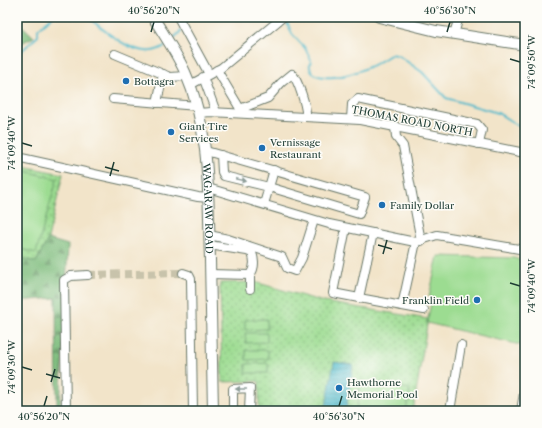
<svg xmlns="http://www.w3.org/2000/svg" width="542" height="428" font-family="'Libre Caslon Text',serif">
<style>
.grass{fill:url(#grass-dots);stroke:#5e8c62}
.forest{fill:url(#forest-firs);stroke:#4e7c58}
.pitch{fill:#9cdc91;stroke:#5e8c62}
.water{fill:url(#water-rules);stroke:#377c80}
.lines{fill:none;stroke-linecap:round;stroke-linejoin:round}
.stream{stroke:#4fbacb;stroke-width:2}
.minor-tunnel{stroke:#c8c3ab;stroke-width:8;stroke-dasharray:8 4;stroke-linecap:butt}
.minor-casing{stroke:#697768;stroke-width:10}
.major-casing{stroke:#697768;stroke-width:12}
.minor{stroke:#fff;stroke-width:8}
.major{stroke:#fff;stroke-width:10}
.oneway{fill:#8f9e9a}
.ticks{fill:none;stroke:#1f3d34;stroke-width:1.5}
.poi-dot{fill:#1f6fb2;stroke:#fdfcf7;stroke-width:1.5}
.labels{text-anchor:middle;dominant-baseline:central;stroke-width:3;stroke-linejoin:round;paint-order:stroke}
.poi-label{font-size:10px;fill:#1f3d34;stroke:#fdfcf7;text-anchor:start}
.street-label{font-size:10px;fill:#1f3d34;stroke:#fdfcf7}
.neatline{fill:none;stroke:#1f3d34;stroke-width:1.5}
.ticks-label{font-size:10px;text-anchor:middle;fill:#1f3d34}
</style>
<defs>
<pattern id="grass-dots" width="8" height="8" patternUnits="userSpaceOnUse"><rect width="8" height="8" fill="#9cdc91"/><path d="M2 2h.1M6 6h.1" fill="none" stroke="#7fb477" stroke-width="1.8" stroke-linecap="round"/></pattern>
<pattern id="forest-firs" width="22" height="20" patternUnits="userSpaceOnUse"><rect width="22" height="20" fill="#7dbc7b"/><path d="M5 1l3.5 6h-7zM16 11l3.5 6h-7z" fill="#669a66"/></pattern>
<pattern id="water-rules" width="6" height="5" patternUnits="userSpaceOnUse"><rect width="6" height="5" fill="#4fbacb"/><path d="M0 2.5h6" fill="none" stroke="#4198a6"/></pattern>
</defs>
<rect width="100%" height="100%" fill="#fdfcf7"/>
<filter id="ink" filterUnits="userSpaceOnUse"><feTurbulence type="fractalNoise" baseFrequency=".025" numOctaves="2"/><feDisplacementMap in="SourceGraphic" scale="8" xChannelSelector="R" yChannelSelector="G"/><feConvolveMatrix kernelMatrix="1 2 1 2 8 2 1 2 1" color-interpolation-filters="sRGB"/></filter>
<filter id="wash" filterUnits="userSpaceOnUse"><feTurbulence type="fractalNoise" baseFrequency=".012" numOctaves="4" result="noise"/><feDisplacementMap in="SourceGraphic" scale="16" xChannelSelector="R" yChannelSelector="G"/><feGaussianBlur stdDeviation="0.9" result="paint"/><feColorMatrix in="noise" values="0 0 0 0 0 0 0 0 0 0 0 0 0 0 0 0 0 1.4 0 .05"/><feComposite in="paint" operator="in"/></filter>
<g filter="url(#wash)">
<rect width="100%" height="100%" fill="#f2e4c9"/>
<g class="grass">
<path d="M17,165L63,174L48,239L36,262L17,257Z"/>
<path d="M255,282L324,302L428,319L413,411H259V381L222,382L220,283Z"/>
</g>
<g class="forest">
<path d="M17,21L34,37L17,45Z"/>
<path d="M48,239L68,245L60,411H57L56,298L17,301V257L36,262Z"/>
</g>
<g class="pitch">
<path d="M17,169L57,179L36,253L17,248Z"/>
<path d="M438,256L514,258L523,261L525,346L427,323L432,298L429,297Z"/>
<path d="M267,319V329L245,330V320Z"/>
<path d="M245,333H267V342L246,343Z"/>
<path d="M246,350H268V359L246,360Z"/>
<path d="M268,363V373H246V364Z"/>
<path d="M361,381L410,389L406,411H356Z"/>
</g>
<path class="water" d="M334,362L353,365L346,411H325Z"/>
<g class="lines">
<g class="stream">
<path d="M88,17C106,32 143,66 167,44"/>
<path d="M285,18L292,34L305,48L311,60C303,82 337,78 350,74C364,70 380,62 392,54L399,56L422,72L446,98L498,113L525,130"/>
<path d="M172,40L181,31"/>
<path d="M17,55L38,36V29L52,17"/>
</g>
</g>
</g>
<g filter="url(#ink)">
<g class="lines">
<path class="minor-tunnel" d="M88,275L183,273"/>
<defs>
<g id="minor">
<path d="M178,17L209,74"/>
<path d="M454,34L459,17"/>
<path d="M115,54L170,77L186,76"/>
<path d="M217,70L242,112"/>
<path d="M203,77L216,112"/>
<path d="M190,85L221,68L283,17"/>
<path d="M113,99L197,106"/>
<path d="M157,103L163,74"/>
<path d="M240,109L268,98L281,83L292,74C298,80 307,107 306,116"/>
<path d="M198,113L211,112L360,120L525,153"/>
<path d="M351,119L352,104L358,99L477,124L482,130L479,144"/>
<path d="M395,126L396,137L403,146L421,241"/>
<path d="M206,151L365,197L359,214L269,187L224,176L222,172L221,155"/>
<path d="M17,157L198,197L208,198"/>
<path d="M208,188L329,224L415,242L437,235L525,250"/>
<path d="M264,204L274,170"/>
<path d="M346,228L333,293L359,298L373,233"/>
<path d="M209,235L228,239L282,257L287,268L295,271L302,258L314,220"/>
<path d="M209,245L247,251L252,253C255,261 255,268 250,275L210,274"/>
<path d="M183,273L189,275L191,279L193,411"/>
<path d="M250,289V275"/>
<path d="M359,298L424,310"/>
<path d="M402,306L416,242"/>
<path d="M66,411L64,280L71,276L88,275"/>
<path d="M233,411V389L250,388L249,411"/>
<path d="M450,411L461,345"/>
<path d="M521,411L525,387"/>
</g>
<g id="major">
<path id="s1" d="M153,17C164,35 176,52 185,72C211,131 208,196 210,260C211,310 212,361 213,411"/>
<path d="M379,17L436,31L525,45"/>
</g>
</defs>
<use href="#minor" class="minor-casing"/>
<use href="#major" class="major-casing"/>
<use href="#minor" class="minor"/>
<use href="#major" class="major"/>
</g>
<defs><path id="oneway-solid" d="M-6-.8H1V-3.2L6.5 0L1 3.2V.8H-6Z"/></defs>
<g class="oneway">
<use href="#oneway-solid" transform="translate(241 180) rotate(13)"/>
<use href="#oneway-solid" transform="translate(241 389) rotate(180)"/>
</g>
</g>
<path class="ticks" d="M151,32L154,22M447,32L450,22M510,59L520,62M22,143L32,146M105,167L119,171M110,176L114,162M378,245L392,249M383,254L387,240M510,283L520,286M22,367L32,370M46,374L60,378M51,382L55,369M44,406L47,396M339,406L342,396"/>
<g class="poi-dot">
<circle cx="126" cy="81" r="4"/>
<circle cx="171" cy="132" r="4"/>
<circle cx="262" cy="148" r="4"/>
<circle cx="382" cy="205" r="4"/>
<circle cx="477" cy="300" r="4"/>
<circle cx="339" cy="388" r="4"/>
</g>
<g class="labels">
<g class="poi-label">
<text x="134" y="81">Bottagra</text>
<text x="179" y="126">Giant Tire<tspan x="179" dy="12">Services</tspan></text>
<text x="270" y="142">Vernissage<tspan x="270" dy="12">Restaurant</tspan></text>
<text x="390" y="205">Family Dollar</text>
<text x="469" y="300" text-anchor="end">Franklin Field</text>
<text x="347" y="382">Hawthorne<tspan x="347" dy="12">Memorial Pool</tspan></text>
</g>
<g class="street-label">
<text transform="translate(412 121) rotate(11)">THOMAS ROAD NORTH</text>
<text stroke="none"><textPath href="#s1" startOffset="203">WAGARAW ROAD</textPath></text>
</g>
</g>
<rect width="542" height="428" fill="none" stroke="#fdfcf7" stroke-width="44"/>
<rect x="22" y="22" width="498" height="384" class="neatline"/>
<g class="ticks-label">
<text x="154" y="14">40°56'20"N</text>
<text x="450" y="14">40°56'30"N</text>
<text transform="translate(531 62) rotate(-90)" y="4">74°09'50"W</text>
<text transform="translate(11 143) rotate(-90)" y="4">74°09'40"W</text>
<text transform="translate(531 286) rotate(-90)" y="4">74°09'40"W</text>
<text transform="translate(11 367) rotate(-90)" y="4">74°09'30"W</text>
<text x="44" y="420">40°56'20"N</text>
<text x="339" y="420">40°56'30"N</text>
</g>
</svg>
